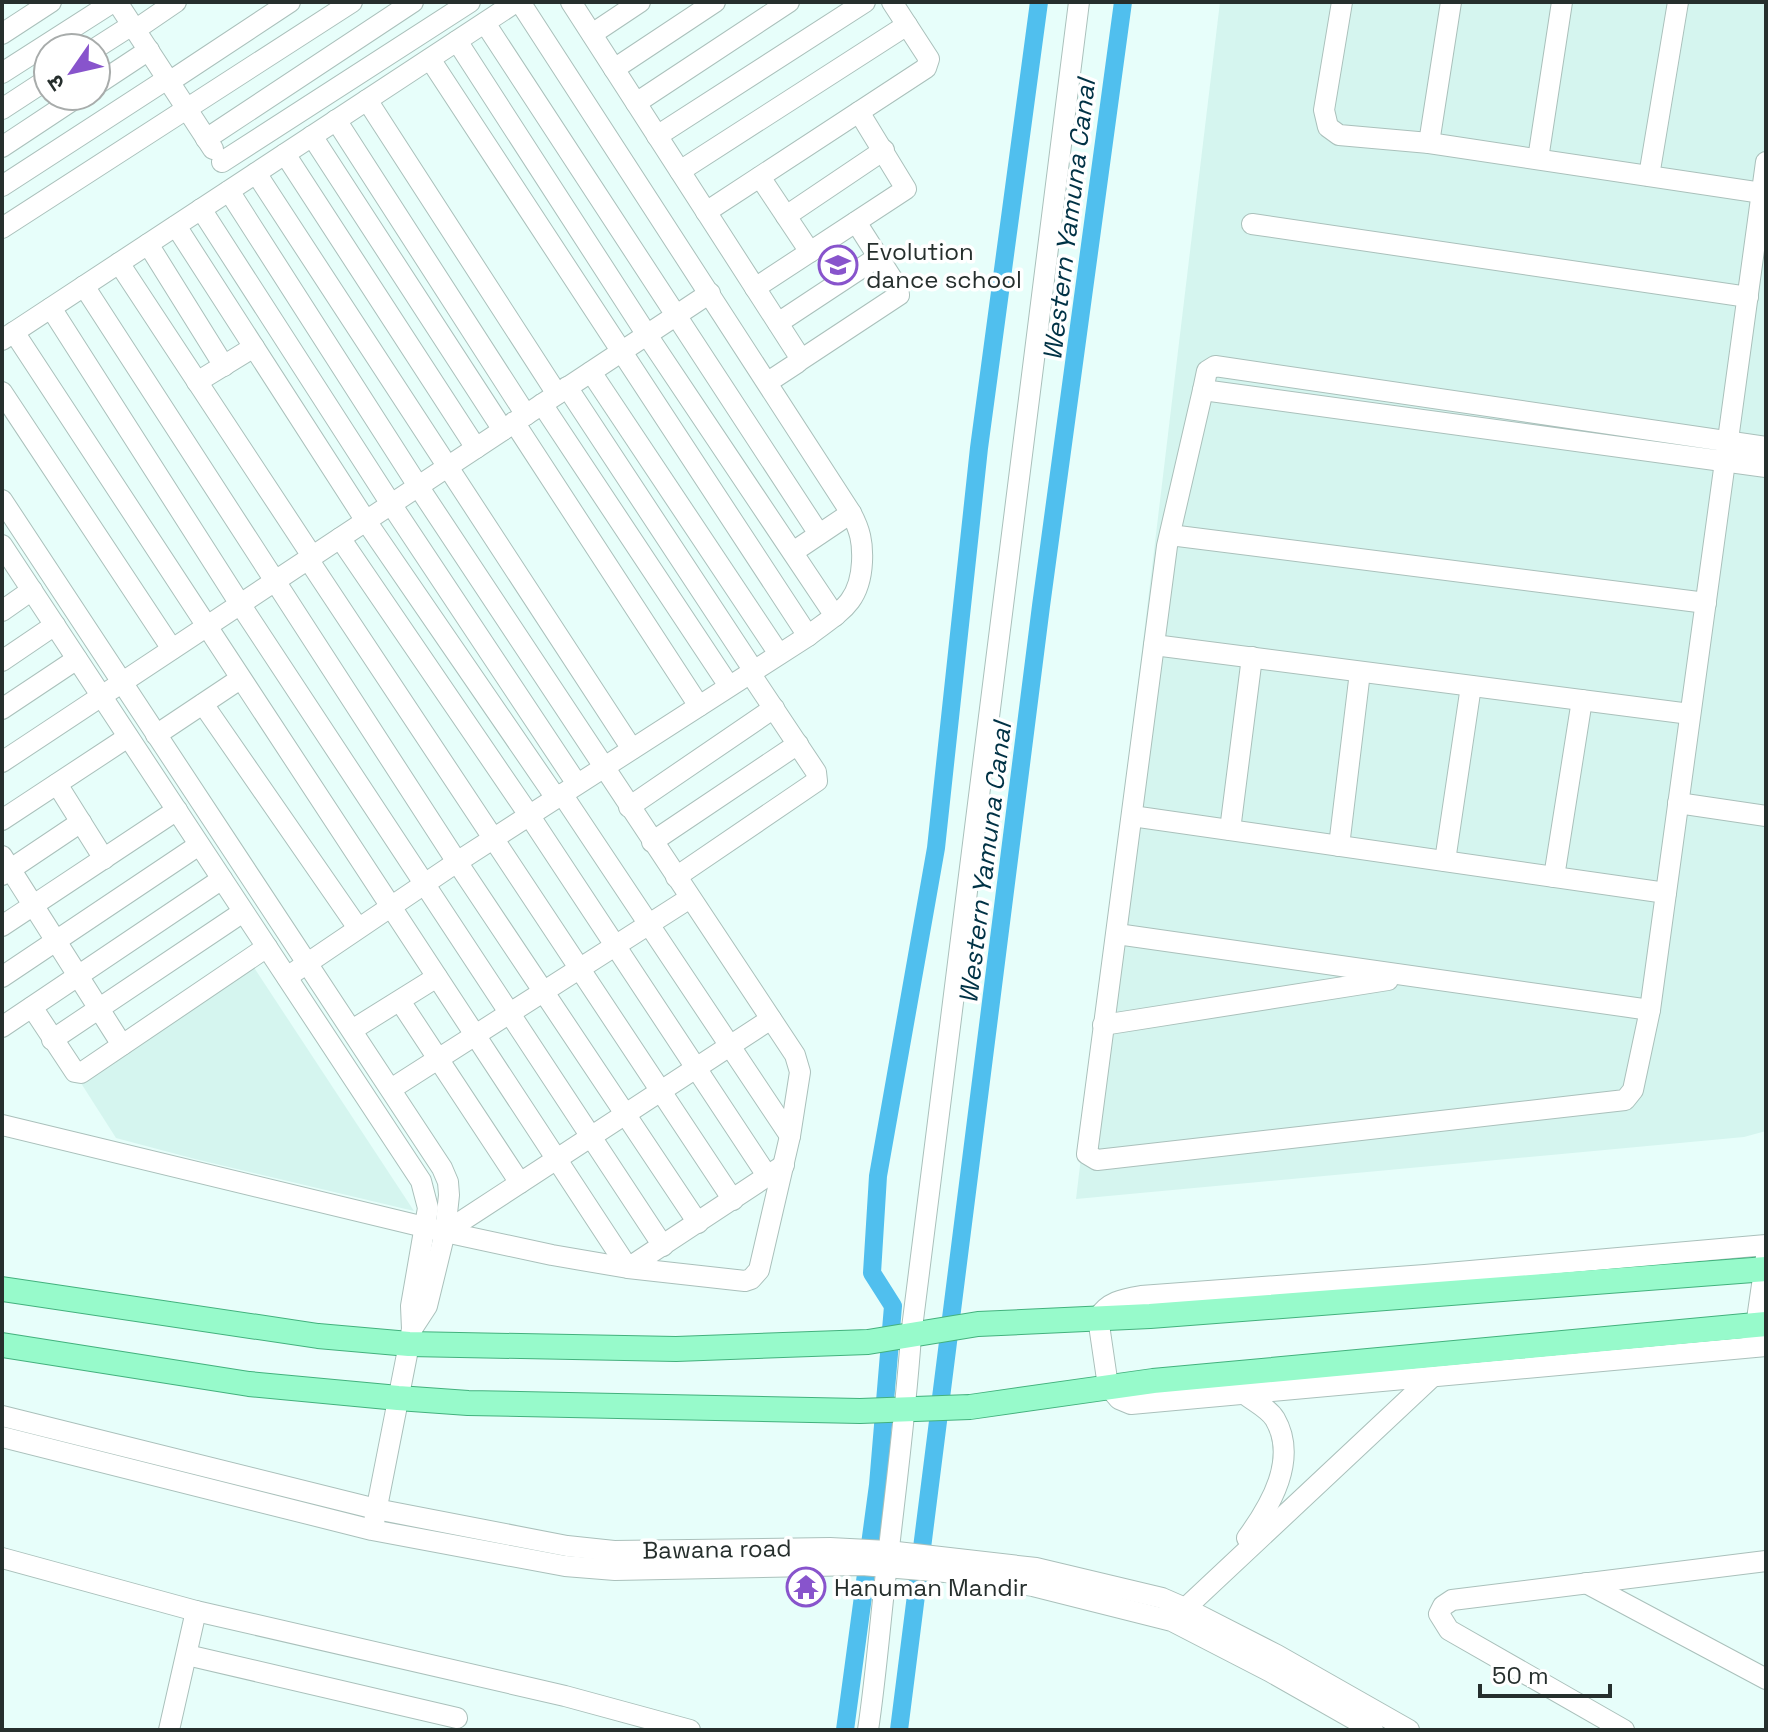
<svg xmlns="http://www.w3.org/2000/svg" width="1768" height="1732" font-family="'Space Grotesk','Noto Sans Devanagari',sans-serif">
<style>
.built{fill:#d5f5ef}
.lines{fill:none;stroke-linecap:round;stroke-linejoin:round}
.canal{stroke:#50bfee;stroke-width:18}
.minor-casing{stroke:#aac0bb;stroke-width:22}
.major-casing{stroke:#43b17d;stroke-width:26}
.minor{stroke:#fff;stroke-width:20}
.major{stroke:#97facb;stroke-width:24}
.labels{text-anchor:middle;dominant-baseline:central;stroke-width:7;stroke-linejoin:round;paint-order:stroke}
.poi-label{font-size:24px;fill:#262f2d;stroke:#fff;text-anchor:start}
.street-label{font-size:24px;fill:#262f2d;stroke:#fff}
.water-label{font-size:26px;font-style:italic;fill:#003245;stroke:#fff}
</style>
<rect width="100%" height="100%" fill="#e7fefa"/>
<g class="built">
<path d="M1220,2H1766V1131L1744,1137L1076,1199Z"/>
<path d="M253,966L414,1211L195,1159L116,1138L79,1080Z"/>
</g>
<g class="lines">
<g class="canal">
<path d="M845,1730L878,1485L893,1306L872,1273L878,1176L936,848L979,448L1039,2"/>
<path d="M899,1730L1041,606L1123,2"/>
</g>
<defs>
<g id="minor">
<path d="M117,2L213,149"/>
<path d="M571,2L799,356L797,363L768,382"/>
<path d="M1342,2L1324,110L1328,127L1339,135L1429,143L1762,193"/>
<path d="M485,23L819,534"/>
<path d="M135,30L176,2"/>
<path d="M2,34L51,2"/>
<path d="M592,34L640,2"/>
<path d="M457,41L647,335L835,616"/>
<path d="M96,48L132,25"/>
<path d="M430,59L808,636"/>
<path d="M614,69L715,2"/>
<path d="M2,73L113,2"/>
<path d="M169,82L290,2"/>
<path d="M96,85L149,50"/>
<path d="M367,100L557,394"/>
<path d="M636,103L789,2"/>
<path d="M2,109L48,79"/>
<path d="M336,120L526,415"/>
<path d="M312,136L503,430"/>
<path d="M657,136L865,2"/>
<path d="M206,139L413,2"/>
<path d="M1429,143L1451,2"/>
<path d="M2,147L79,96"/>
<path d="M285,154L476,448"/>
<path d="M1538,159L1562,2"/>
<path d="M222,162L470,2"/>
<path d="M680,171L907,25"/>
<path d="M256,173L632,749"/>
<path d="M1649,176L1678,2"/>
<path d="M760,177L810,252"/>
<path d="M2,186L167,79"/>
<path d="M201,209L391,504L577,784"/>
<path d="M706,212L926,68L929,59L892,2"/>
<path d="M786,216L884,150"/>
<path d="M1252,224L1748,297"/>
<path d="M176,226L366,521L556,798"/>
<path d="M2,228L352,2"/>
<path d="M148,244L224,366"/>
<path d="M119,263L312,556"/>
<path d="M84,286L457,862L698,1223"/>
<path d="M755,288L906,189L859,112"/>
<path d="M51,308L240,604L663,1246"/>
<path d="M778,323L878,257"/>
<path d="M14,332L628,1268L784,1165"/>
<path d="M2,340L516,2"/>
<path d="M799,361L899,295L898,288L856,222"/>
<path d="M591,372L779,654"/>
<path d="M197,382L254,347"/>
<path d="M567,387L754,671"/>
<path d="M1203,390L1167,546L1087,1154L1097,1160L1625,1100L1633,1090L1650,1010L1766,162"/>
<path d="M2,392L172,649"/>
<path d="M542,404L729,686"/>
<path d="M514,422L699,706"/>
<path d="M1766,447L1215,366L1207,371L1203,390L1766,467"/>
<path d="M2,500L442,1168L448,1182L449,1195L445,1232L427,1306L412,1329"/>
<path d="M1170,535L1706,603"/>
<path d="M340,538L529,815L768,1177"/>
<path d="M2,545L421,1181L428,1208L411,1306L412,1329L374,1522"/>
<path d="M793,552L851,513"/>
<path d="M308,559L733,1200"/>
<path d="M2,611L32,590"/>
<path d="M1154,645L1690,714"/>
<path d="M2,661L55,625"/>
<path d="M203,704L358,928"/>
<path d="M2,709L77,659"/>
<path d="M156,735L240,679"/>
<path d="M2,762L710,293"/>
<path d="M57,784L104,859"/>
<path d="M562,794L790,1136"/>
<path d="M1678,803L1766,816"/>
<path d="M629,807L774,708"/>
<path d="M1132,816L1666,893"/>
<path d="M2,820L128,737"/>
<path d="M1230,830L1252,657"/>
<path d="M652,842L798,744"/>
<path d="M1339,846L1360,672"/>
<path d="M2,856L122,1045"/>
<path d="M1445,861L1471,686"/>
<path d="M2,875L81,822"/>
<path d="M676,877L817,781L816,772L750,673"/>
<path d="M1554,877L1582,700"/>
<path d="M2,926L177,810"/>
<path d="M1117,934L1650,1010"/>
<path d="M2,977L199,845"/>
<path d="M287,977L457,862L808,636C839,612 860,604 862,562C863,542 860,530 851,513L520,2"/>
<path d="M400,1001L520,1183"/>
<path d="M32,1007L75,1072L81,1073L267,947"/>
<path d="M1103,1025L1388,980"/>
<path d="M2,1027L222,879"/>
<path d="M352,1030L437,977"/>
<path d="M52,1040L243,912"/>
<path d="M391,1089L690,898"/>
<path d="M2,1125L445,1232L552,1255L628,1268L745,1281L751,1279L759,1270L790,1136L800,1072L795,1055L418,486L229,191"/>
<path d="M445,1232L771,1019"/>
<path d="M1766,1245L1425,1275L1141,1296C1123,1299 1107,1302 1098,1318L1108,1386L1119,1399L1131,1404L1766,1346"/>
<path d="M1754,1340L1766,1257"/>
<path d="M1246,1395C1255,1402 1269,1409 1275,1419C1298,1459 1271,1505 1247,1538"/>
<path d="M2,1416L376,1509L567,1546L614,1551L830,1548L888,1551L1036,1568L1162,1598L1185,1608L1277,1655L1409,1730"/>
<path d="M2,1437L372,1530L565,1566L615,1570L862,1565L945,1572L1033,1586L1172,1621L1269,1671L1373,1730"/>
<path d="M2,1558L196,1611L169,1730"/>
<path d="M1586,1583L1766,1679"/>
<path d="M196,1611L565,1696L690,1730"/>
<path d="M1177,1616L1431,1378"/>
<path d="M187,1655L457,1718"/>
<path d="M868,1730C877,1670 881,1609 889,1548C897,1478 906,1408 911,1336L1079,2"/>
<path d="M1624,1730L1449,1630L1439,1614L1443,1606L1452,1600L1766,1561"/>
</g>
<g id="major">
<path d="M2,1289L318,1336L409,1344L676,1349L868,1342L978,1324L1150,1316L1766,1269"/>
<path d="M2,1345L249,1384L398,1398L468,1403L860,1411L970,1407L1153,1381L1766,1324"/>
</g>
</defs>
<use href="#minor" class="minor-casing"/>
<use href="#major" class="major-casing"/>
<use href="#minor" class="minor"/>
<use href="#major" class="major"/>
</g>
<defs>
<symbol id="school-ring" viewBox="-11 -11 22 22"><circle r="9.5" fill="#fff" stroke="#8854cc" stroke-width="1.5"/><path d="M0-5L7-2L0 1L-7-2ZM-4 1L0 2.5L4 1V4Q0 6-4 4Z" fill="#8854cc"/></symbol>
<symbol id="temple-ring" viewBox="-11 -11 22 22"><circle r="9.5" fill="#fff" stroke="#8854cc" stroke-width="1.5"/><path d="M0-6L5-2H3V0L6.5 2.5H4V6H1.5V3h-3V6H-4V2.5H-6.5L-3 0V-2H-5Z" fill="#8854cc"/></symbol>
</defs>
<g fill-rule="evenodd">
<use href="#school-ring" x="816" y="243" width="44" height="44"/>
<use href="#temple-ring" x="784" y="1565" width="44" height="44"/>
</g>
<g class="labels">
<g class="poi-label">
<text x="866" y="251">Evolution<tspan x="866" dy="28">dance school</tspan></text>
<text x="834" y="1587">Hanuman Mandir</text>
</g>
<g class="street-label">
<text transform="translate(717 1549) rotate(-1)">Bawana road</text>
</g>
<g class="water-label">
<text transform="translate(1069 220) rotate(-83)">Western Yamuna Canal</text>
<text transform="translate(985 863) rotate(-83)">Western Yamuna Canal</text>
</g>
</g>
<rect width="1768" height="1732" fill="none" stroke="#262f2d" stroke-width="8"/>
<g transform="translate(72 72) rotate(236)"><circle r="38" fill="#ffffff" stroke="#a8acab" stroke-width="2"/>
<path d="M0-6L14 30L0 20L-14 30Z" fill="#8854cc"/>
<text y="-12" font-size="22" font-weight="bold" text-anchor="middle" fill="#262f2d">उ</text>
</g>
<path d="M1480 1684v12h130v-12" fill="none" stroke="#262f2d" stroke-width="4"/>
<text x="1492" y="1684" font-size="24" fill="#262f2d" stroke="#ffffff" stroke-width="6" paint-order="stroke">50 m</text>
</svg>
